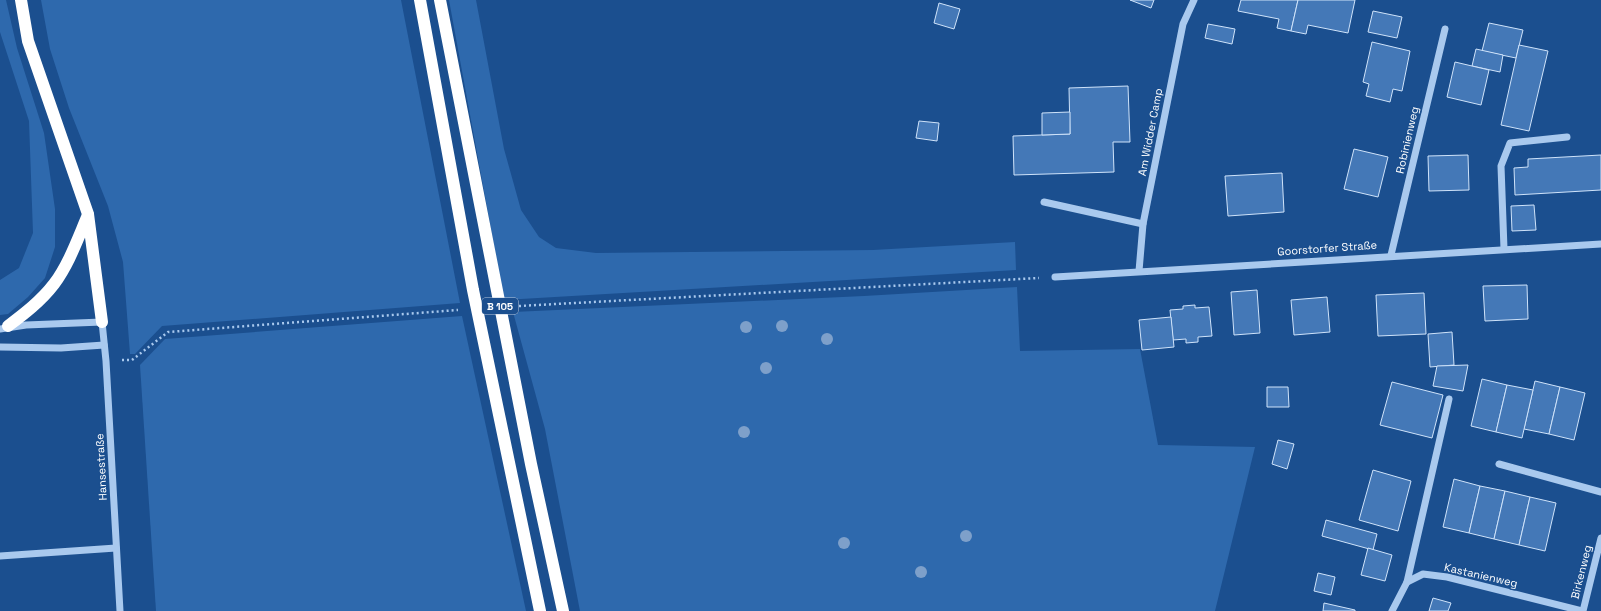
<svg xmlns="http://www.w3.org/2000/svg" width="1601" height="611" font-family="'Space Grotesk',sans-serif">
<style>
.green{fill:#2e69ad}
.building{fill:#4478b7;stroke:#cfe3fa}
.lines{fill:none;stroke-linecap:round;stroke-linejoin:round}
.path{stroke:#a9c9ee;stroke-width:2.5;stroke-dasharray:2 3;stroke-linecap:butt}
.minor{stroke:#a9c9ee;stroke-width:7}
.highway{stroke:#fff;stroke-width:12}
.tree{fill:#7ea0ca}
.labels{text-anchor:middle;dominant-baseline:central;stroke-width:3;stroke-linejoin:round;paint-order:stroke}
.shield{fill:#1b4f8f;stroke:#bbcadd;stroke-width:1}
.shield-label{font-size:10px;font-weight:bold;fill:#fff}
.street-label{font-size:11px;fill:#fff;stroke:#1b4f8f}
</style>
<rect width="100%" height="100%" fill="#1b4f8f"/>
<g class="green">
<path d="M0,0H6L17,48L44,133L55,209V247L45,278L28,297L8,314L0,315V280L19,268L33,233L29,121L0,32Z"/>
<path d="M41,0H401L460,303L162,326L135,354H130L123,262L108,206L69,108L50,49Z"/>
<path d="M449,0H476L504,149L521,210L539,237L556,248L596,253L873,250L1015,242L1016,270L504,300Z"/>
<path d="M1017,287L1020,351L1140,349L1158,445L1255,447L1215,611H580L545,429L513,312L864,296Z"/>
<path d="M462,316L526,611H156L140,365L165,339Z"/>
</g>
<g class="building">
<path d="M1130,0H1154L1151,8Z"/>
<path d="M1241,0H1298L1291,31L1277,28L1279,19L1238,11Z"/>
<path d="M1298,0H1355L1348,33L1308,25L1306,34L1291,31Z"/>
<path d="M939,3L960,9L954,29L934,23Z"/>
<path d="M1373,11L1402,17L1397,38L1368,32Z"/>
<path d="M1489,23L1523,30L1516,58L1482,51Z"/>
<path d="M1208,24L1235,29L1232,44L1205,38Z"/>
<path d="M1372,42L1410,51L1402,91L1393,89L1390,102L1366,96L1369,84L1363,82Z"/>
<path d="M1519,45L1548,51L1529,131L1501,125Z"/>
<path d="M1476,49L1503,55L1500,72L1472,66Z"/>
<path d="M1455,62L1489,70L1481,105L1447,97Z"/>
<path d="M1128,86L1130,142H1113L1114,172L1014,175L1013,136L1070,134L1069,88Z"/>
<path d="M1070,112V134L1042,135V113Z"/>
<path d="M919,121L939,123L937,141L916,138Z"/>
<path d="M1354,149L1388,157L1378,197L1344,189Z"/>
<path d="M1468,155L1469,190L1429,191L1428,156Z"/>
<path d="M1601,155V190L1515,195L1514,168L1528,167V159Z"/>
<path d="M1282,173L1284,212L1228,216L1225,176Z"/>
<path d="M1534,205L1536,230L1512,231L1511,206Z"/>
<path d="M1527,285L1528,319L1485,321L1483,286Z"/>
<path d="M1257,290L1260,333L1234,335L1231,292Z"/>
<path d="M1424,293L1426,334L1378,336L1376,295Z"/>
<path d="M1327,297L1330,332L1294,335L1291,300Z"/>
<path d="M1195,305V308L1209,307L1212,336L1198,337V342L1186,343V339L1173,340L1170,310L1183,309V306Z"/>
<path d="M1171,317L1174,347L1142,350L1139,320Z"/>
<path d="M1452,332L1454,365L1430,367L1428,334Z"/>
<path d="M1468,365L1463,391L1433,386L1437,366Z"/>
<path d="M1482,379L1507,385L1496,432L1471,426Z"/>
<path d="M1535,381L1560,387L1549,434L1524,429Z"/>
<path d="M1392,382L1443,395L1432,438L1380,425Z"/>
<path d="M1507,385L1533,390L1522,438L1496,432Z"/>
<path d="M1267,387H1288L1289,407H1267Z"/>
<path d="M1560,387L1585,393L1574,440L1549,434Z"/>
<path d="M1278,440L1294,444L1287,469L1272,464Z"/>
<path d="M1373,470L1411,481L1398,531L1359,520Z"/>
<path d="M1454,479L1480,486L1469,533L1443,527Z"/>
<path d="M1480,486L1505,491L1494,539L1469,533Z"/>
<path d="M1505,491L1530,497L1519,545L1494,539Z"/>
<path d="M1530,497L1556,503L1545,551L1519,545Z"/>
<path d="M1326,520L1377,534L1373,550L1322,536Z"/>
<path d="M1368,548L1392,555L1385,581L1361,575Z"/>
<path d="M1318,573L1335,577L1331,595L1314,591Z"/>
<path d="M1433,598L1451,603L1448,611H1429Z"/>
<path d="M1324,603L1355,610V611H1323Z"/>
</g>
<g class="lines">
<g class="path">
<path d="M519,306L1039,278"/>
<path d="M122,360H132L168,332L458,310"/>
</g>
<g class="minor">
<path d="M1044,202L1143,224"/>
<path d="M1504,249L1501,166L1510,143L1567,137"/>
<path d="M1391,255L1445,29"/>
<path d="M1139,271L1143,224L1183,24L1194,0"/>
<path d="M1055,277L1601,244"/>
<path d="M0,329L26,325L102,322L106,361L120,611"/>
<path d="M0,347L61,348L104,345"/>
<path d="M1499,464L1601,492"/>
<path d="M0,556L116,548"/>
<path d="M1407,582L1449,399"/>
<path d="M1392,611L1407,582L1423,574L1447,577L1582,611"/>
<path d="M1583,611L1601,538"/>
</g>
<g class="highway">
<path d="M21,0L28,41L88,214L102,322"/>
<path d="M420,0L473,290L540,611"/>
<path d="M440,0L531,464L563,611"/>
<path d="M8,326C24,314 41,301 54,284C69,264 78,238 88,215"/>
</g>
</g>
<g class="tree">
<circle cx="782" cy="326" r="6"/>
<circle cx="746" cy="327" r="6"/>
<circle cx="827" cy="339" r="6"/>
<circle cx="766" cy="368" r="6"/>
<circle cx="744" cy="432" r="6"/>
<circle cx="966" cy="536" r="6"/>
<circle cx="844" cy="543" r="6"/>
<circle cx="921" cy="572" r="6"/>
</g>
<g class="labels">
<rect class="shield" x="482" y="298" width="36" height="16" rx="3"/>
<g class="shield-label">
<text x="500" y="306">B 105</text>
</g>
<g class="street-label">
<text transform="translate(1150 132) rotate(-79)">Am Widder Camp</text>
<text transform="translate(1407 140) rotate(-77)">Robinienweg</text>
<text transform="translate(1327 248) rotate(-4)">Goorstorfer Straße</text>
<text transform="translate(101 467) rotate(-93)">Hansestraße</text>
<text transform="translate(1581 572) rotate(-76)">Birkenweg</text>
<text transform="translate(1481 575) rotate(13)">Kastanienweg</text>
</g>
</g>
</svg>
